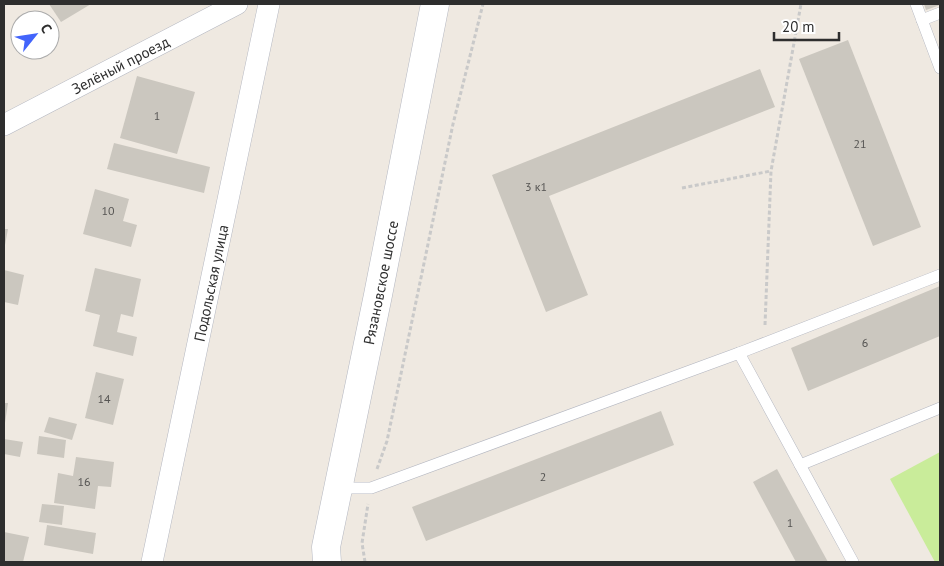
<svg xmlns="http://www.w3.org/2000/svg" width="944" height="566" font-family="'PT Sans',sans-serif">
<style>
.pitch{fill:#c9ec9a}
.building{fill:#cbc7bf}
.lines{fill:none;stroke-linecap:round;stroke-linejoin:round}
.lane-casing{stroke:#b4b7c1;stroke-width:12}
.street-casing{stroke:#b4b7c1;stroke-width:22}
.secondary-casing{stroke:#b4b7c1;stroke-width:29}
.path{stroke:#c9c9c9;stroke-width:3;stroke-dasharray:4 2.5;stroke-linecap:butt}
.lane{stroke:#fff;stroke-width:11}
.street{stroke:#fff;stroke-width:21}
.secondary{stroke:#fff;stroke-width:28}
.labels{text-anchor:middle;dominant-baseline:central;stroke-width:4;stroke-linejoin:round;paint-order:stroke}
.number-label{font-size:12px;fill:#555452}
.street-label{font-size:15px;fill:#2e2e2e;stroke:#fff}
</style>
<rect width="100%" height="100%" fill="#efe9e1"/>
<path class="pitch" d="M940,452V562H935L890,479Z"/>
<g class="building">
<path d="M49,4H91L61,22Z"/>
<path d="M924,4H940V5L926,10Z"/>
<path d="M848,40L921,227L873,246L799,59Z"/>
<path d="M760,69L775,107L549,196L588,295L546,312L492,175Z"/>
<path d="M137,76L195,92L177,154L120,138Z"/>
<path d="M114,143L210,167L204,193L107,169Z"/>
<path d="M95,189L129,199L123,221L137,225L131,247L83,234Z"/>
<path d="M4,229H8L5,245H4Z"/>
<path d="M95,268L141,279L133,317L121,314L117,332L137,337L133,356L93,346L100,315L85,311Z"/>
<path d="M4,270L24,275L18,305L4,302Z"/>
<path d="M940,286V336L808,391L791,348Z"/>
<path d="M96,372L124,379L113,425L85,418Z"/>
<path d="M4,403H8L5,423H4Z"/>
<path d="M661,411L674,445L426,541L412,507Z"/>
<path d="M49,417L77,424L72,440L44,432Z"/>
<path d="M39,436L66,440L64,458L37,454Z"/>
<path d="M4,439L23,442L20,457L4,454Z"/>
<path d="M76,457L114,462L111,487L98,486L95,509L54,503L58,473L73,476Z"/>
<path d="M777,469L828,562H796L753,482Z"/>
<path d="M42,504L64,506L62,525L39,522Z"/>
<path d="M47,525L96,533L93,554L44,545Z"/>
<path d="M4,532L29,537L23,562H4Z"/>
</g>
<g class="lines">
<defs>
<g id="lane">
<path d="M916,4L940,68"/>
<path d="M922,20L940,13"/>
<path d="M739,353L940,275"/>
<path d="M800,465L940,408"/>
<path d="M339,488H371L739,353L853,562"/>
</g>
<g id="street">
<path id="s1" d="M4,125L237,4"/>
<path id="s2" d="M152,562L269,4"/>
</g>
<g id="secondary">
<path id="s3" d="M327,562L326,547L378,295L435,4"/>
</g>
</defs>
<use href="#lane" class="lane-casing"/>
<use href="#street" class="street-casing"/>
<use href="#secondary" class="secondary-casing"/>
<g class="path">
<path d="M682,188L771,171"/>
<path d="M765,325L771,171L801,4"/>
<path d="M377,469L387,441L453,124L483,4"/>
<path d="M365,562L362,543L368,504"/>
</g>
<use href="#lane" class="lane"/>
<use href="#street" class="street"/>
<use href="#secondary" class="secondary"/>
</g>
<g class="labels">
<g class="number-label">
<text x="157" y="115">1</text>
<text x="860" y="143">21</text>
<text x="536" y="186">3 к1</text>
<text x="108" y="210">10</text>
<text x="865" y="342">6</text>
<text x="104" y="398">14</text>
<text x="543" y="476">2</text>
<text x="84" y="481">16</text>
<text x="790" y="522">1</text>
</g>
<g class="street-label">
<text stroke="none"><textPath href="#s1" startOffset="131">Зелёный проезд</textPath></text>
<text stroke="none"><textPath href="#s2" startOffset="285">Подольская улица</textPath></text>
<text stroke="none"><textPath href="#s3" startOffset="285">Рязановское шоссе</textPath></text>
</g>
</g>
<rect width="944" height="566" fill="none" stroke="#2e2e2e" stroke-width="10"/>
<g transform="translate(35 35) rotate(60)"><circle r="24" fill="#ffffff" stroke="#ababab"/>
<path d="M0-4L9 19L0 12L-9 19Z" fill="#4264fb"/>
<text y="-8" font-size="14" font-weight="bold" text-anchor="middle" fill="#2e2e2e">С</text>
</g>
<path d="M774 32v8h65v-8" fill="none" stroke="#2e2e2e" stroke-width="2.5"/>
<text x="782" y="32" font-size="15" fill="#2e2e2e" stroke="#ffffff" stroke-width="4" paint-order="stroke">20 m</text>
</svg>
